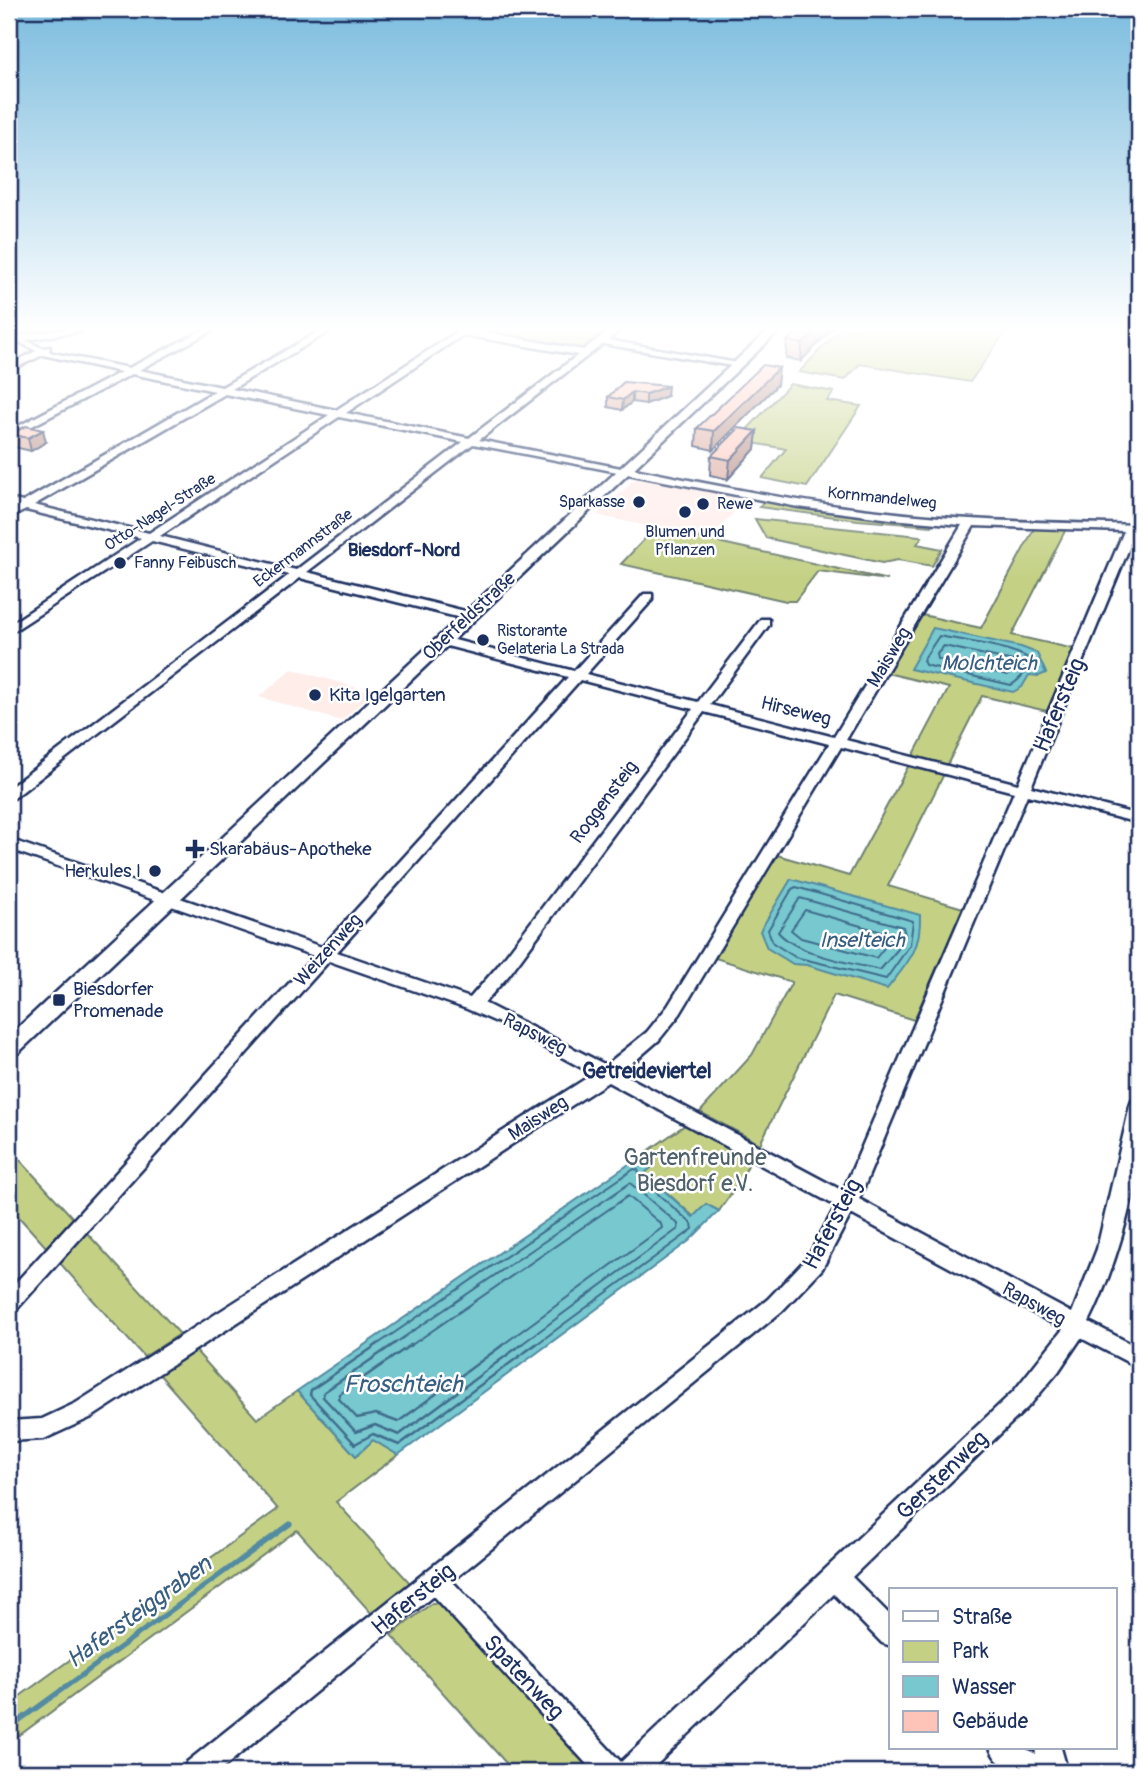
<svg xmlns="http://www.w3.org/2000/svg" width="1148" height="1781" font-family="Pangolin,sans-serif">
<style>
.built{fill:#ffedea}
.green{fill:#c4d185;stroke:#708072;stroke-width:2}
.water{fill:#77c8cf;stroke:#528ba2;stroke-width:2}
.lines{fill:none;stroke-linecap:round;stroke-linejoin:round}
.shore-far1{stroke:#406c8b;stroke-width:2}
.shore{stroke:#406c8b;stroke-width:2.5}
.stream{stroke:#528ba2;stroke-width:5}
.minor-casing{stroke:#1b2f5e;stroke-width:5}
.tertiary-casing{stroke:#1b2f5e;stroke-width:5}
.secondary-casing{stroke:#1b2f5e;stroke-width:5}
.minor{fill:#fff;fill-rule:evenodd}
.tertiary{fill:#fff;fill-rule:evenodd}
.secondary{fill:#fff;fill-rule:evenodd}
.tram{stroke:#1b2f5e;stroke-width:2}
.wall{fill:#dba99e;stroke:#1b2f5e;stroke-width:2}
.shaded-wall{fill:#b28981;stroke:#1b2f5e;stroke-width:2}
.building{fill:#ffc4b8;stroke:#1b2f5e;stroke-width:2}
.poi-dot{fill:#1b2f5e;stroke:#fff;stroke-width:2.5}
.labels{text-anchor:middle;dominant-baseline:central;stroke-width:5;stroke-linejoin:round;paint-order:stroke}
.far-street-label{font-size:16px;fill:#1b2f5e;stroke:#fff}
.far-poi-label{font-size:16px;fill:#1b2f5e;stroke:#fff;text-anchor:start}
.far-quarter-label{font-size:19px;font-weight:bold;fill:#1b2f5e;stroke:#fff}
.street-label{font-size:19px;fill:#1b2f5e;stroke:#fff}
.poi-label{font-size:19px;fill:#1b2f5e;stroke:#fff;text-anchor:start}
.water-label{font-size:21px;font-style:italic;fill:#375d80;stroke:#fff}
.neighbourhood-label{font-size:21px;font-weight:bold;fill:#1b2f5e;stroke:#fff}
.near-street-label{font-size:23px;fill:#1b2f5e;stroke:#fff}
.near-park-label{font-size:23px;fill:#4e606a;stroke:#fff}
.near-water-label{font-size:24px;font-style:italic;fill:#375d80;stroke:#fff}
</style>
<rect width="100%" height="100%" fill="#fff"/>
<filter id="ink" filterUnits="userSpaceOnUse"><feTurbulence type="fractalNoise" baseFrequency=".0143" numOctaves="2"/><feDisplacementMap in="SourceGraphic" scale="14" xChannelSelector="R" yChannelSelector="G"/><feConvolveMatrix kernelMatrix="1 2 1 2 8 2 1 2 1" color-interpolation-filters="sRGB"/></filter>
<g filter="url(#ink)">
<g class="built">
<path d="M638,476L746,498L709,540L597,515Z"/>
<path d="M292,669L372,692L341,721L259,697Z"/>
</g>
<g class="green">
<path d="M477,328H598L606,330L579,350L472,331Z"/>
<path d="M841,328H985L1006,331L970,382L860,364L845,380L799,372Z"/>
<path d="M790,384L834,392L827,401L861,406L807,487L762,478L786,449L737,440Z"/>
<path d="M764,501L934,523L932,526L858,520L759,507Z"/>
<path d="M755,519L919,536L922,537L917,544L942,549L932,566L898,560L882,563L766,538Z"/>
<path d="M1035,527L1066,529L1012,635L1074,649L1047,711L982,696L947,765L913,756L949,688L887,673L922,615L981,628Z"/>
<path d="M655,528L888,580L818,571L795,601H786L621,564Z"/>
<path d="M909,765L944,774L888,886L963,908L914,1020L834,995L760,1144L700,1112L752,1055L792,982L715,958L777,855L849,876Z"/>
<path d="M685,1125L750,1161L742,1178L719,1211L706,1204L694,1217L645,1173L653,1166L641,1156Z"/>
<path d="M9,1148L73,1218L46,1247L9,1206Z"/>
<path d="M86,1232L180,1334L144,1357L59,1262Z"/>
<path d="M195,1350L257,1419L297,1391L356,1456L373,1440L398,1455L336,1502L411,1584L372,1614L297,1530L9,1743V1704L278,1509L158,1373Z"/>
<path d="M432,1603L445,1604L592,1764L594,1772H514L391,1635Z"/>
</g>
<g class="water">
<path d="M933,628L1021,647L1037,653L1046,673L1039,676L1029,675L1022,687L1013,692L910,669Z"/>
<path d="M791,879L920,915C921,951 908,962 887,989L807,965L793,964L767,948L760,931Z"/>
<path d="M641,1156L653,1166L645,1173L693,1217L706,1204L719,1211L689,1241L398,1455L373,1440L356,1456L297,1391Z"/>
</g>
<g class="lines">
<g class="shore-far1">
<path d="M939,636C959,640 1027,648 1035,665C1024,670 1021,680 1011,685L925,665L923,660Z"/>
<path d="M944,646L1013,661L1016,665L1008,675L938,659L937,654Z"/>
<path d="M796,887L913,921L910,945L886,979L795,957L773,943L768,930L792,889Z"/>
<path d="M800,898L903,927L905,935L898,949L880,970C851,963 798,955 778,932Z"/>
<path d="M805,910L889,934L892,938L876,958L801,938L791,930Z"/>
<path d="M375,1346L634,1169L638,1170L641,1179L692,1224L693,1229L534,1346"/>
<path d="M391,1346L630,1183L678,1224V1229L519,1346"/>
<path d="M410,1346L628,1196L661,1224L662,1228L501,1346"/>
</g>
<g class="shore">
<path d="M378,1344L311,1390L310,1395L355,1444L373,1434L399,1445L536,1344"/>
<path d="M394,1344L324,1392L323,1397L356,1432L375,1425L399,1435L522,1344"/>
<path d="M412,1344L340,1394L339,1399L357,1418L376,1414L398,1422L504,1344"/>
</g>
<path class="stream" d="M9,1728L290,1524"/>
<defs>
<g id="minor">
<path d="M207,328H217L139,370L222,387L325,328H335L232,389L336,410L463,328L583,350L613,328H622L608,340L743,364L738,367L603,344L479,440L621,468L625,467C712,485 800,503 888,512C972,522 1056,522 1139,525V531H1136L1031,787L1139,815V823L1027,795L859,1199L1072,1313L1097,1249L1130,1106L1132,1101L1139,1099C1139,1115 1140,1132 1139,1148C1136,1200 1112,1276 1089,1322L1139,1348V1368L1081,1338L1058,1372L1030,1405L852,1577L891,1616V1646L882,1643L834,1594L649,1772H594L433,1596L218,1772H184L187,1762L768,1299L808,1257L836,1206L608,1082L92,1417L44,1439L9,1441V1421L42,1419L76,1403L593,1074L499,1023L467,1009L329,961L16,1310L9,1313V1290L314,956L9,849V839L322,947L568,677L439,644V638L443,637L574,671L644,594H652V600L586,674L698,702L761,619H769V625L710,705L834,737L962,525L891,519L798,507L473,444L307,572L473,613V619L469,620L300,578L14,798L9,799V788L289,575L152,541L9,634V625L141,538L26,510L9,518V511L15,507L9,505V499L23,502L215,391L132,374L9,438V431L121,372L43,355L9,371V365L36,351L14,339L18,336L42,348L50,347L49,351L53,353L129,368ZM463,335L578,355L469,438L346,413ZM225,394L329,415L149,533L34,505ZM339,417L463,442L296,570L160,536ZM974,526L1124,531L1018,784L846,740ZM580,680L693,709L497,967L470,998L337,952ZM704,712L829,744L668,1006L647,1032L606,1065L484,1003L509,975ZM841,747L1014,792L843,1191L621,1073L659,1040L680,1014ZM851,1214L1063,1329L1014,1391L621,1762L452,1581L782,1311L822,1269Z"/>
<path d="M990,1748H1024L1036,1754L1035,1748H1061L1065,1762L1061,1772C1033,1772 1002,1778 990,1748Z"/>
</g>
<path id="tertiary" d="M771,328H782L17,1054L9,1056V1036Z"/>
<path id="secondary" d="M62,328H87L81,331L9,343V337Z"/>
</defs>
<use href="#minor" class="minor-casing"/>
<use href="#tertiary" class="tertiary-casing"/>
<use href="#secondary" class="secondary-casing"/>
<use href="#minor" class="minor"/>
<use href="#tertiary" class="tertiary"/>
<use href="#secondary" class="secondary"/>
<path class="tram" d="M9,336L65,328"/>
</g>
<g class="wall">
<path d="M801,328H833L801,361L786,358L787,341Z"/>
<path d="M624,382L667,396L646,404L632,402L622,410L608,407V397Z"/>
<path d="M777,385L713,450L696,446L697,428Z"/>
<path d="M757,431L755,449L728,479L710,475L711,456Z"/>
<path d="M11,434L46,442L31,451L14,447Z"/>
<path d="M1139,472V495L1132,493Z"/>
</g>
<g class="shaded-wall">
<path d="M819,328H833L801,361L802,344Z"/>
<path d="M779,368L777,385L713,450L714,431Z"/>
<path d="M668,386L667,396L646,404V394Z"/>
<path d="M632,392V402L622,410L623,400Z"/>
<path d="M43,430L46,442L31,451L28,438Z"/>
<path d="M757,431L755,449L728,479L730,460Z"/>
</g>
<g class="building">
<path d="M801,328H819L802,344L787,341Z"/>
<path d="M763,365L779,368L714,431L697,428Z"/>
<path d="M624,382L668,386L646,394L632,392L623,400L608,397Z"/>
<path d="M26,426L43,430L28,438L11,434Z"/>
<path d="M739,428L757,431L730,460L711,456Z"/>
<path d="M1139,472V492L1132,490Z"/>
</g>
</g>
<linearGradient id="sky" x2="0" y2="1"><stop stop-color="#7bbcde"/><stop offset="0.57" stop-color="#fff"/><stop offset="1" stop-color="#fff" stop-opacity="0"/></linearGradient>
<rect width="1148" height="577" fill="url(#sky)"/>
<g class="poi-dot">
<circle cx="639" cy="502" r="7"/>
<circle cx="703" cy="504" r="7"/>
<circle cx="685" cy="512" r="7"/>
<circle cx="120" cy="563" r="7"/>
<circle cx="483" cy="640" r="7"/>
<circle cx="315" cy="695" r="7"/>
<path d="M191.5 838.5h7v7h7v7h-7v7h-7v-7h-7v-7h7z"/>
<circle cx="155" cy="871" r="7"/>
<rect x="52" y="993" width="14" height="14" rx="3.5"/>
</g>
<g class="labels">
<g class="far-street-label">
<text transform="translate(882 498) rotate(6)">Kornmandelweg</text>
<text transform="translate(160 512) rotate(-33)">Otto-Nagel-Straße</text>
<text transform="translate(303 548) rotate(-37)">Eckermannstraße</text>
</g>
<g class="far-poi-label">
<text x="625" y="502" text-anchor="end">Sparkasse</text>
<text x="717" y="504">Rewe</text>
<text x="685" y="532" text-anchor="middle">Blumen und<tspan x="685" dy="18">Pflanzen</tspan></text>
<text x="134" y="563">Fanny Feibusch</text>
<text x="497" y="631">Ristorante<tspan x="497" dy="18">Gelateria La Strada</tspan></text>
</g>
<g class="far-quarter-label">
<text x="404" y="550">Biesdorf-Nord</text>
</g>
<g class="street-label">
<text transform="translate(469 616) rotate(-43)">Oberfeldstraße</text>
<text transform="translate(889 657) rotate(-59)">Maisweg</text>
<text transform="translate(796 711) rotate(14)">Hirseweg</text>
<text transform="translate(604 802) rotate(-53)">Roggensteig</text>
<text transform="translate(328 950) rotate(-48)">Weizenweg</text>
<text transform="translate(535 1034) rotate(27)">Rapsweg</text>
<text transform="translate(538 1118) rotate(-33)">Maisweg</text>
<text transform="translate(1034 1304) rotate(29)">Rapsweg</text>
</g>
<g class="poi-label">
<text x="329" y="695">Kita Igelgarten</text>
<text x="209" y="849">Skarabäus-Apotheke</text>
<text x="141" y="871" text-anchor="end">Herkules I</text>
<text x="73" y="989">Biesdorfer<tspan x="73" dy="22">Promenade</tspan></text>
</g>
<g class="water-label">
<text x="989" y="663">Molchteich</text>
<text x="862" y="940">Inselteich</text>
</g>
<g class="neighbourhood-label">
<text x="647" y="1071">Getreideviertel</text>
</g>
<g class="near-street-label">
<text transform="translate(1059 705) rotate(-67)">Hafersteig</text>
<text transform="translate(832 1224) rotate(-62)">Hafersteig</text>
<text transform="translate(942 1475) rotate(-44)">Gerstenweg</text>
<text transform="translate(413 1599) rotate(-39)">Hafersteig</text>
<text transform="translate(524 1677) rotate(47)">Spatenweg</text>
</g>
<g class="near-park-label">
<text x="695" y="1157">Gartenfreunde<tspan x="695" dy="26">Biesdorf e.V.</tspan></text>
</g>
<g class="near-water-label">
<text x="403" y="1384">Froschteich</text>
<text transform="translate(139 1612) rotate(-36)">Hafersteiggraben</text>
</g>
</g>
<rect width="1148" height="1781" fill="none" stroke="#fff" stroke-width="35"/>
<rect x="18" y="18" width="1113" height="1746" fill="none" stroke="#1b2f5e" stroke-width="2.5" filter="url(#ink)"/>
<rect x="889" y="1588" width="228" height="161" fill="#ffffff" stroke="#a4acbf" stroke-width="2"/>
<rect x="903" y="1611" width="35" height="10" fill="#ffffff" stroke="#a4acbf" stroke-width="2"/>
<text x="952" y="1624" font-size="21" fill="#1b2f5e">Straße</text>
<rect x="903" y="1641" width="35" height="21" fill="#c4d185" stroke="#a4acbf" stroke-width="2"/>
<text x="952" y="1658" font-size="21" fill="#1b2f5e">Park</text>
<rect x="903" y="1676" width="35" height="21" fill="#77c8cf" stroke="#a4acbf" stroke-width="2"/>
<text x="952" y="1694" font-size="21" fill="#1b2f5e">Wasser</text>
<rect x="903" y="1711" width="35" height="21" fill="#ffc4b8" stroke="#a4acbf" stroke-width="2"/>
<text x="952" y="1728" font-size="21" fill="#1b2f5e">Gebäude</text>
</svg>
